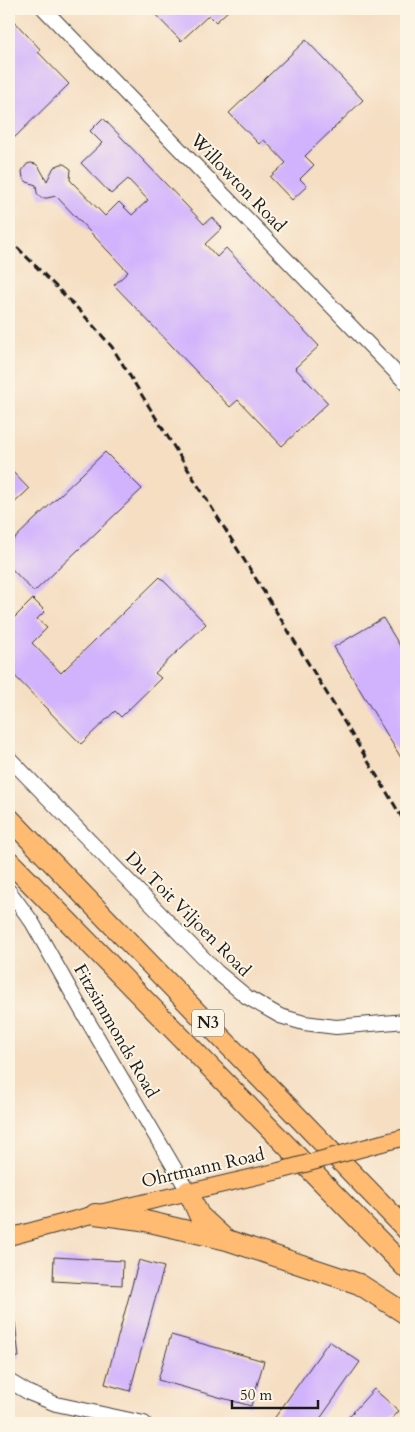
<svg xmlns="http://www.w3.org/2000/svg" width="415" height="1432" font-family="Cardo,serif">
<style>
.building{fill:#d1b2fd}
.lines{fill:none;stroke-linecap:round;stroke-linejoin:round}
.minor-casing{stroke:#3d3935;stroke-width:16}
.major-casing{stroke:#3d3935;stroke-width:18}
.highway-casing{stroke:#3d3935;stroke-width:22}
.minor{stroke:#fff;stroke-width:14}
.major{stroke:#ffbb71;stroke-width:16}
.highway{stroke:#ffbb71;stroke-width:20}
.rail{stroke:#1c1c1c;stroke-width:3;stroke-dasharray:8 4;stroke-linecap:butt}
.major-bridge-casing{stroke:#3d3935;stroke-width:18;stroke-linecap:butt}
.major-bridge{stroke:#ffbb71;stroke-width:16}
.labels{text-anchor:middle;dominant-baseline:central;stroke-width:4;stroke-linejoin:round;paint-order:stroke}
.shield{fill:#fcf5e5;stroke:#5f5d58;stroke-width:1}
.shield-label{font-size:16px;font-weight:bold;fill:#1c1c1c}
.street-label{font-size:18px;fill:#1c1c1c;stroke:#fcf5e5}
</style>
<rect width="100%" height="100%" fill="#fcf5e5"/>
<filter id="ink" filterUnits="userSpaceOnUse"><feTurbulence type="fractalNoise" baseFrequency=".02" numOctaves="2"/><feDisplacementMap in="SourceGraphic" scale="10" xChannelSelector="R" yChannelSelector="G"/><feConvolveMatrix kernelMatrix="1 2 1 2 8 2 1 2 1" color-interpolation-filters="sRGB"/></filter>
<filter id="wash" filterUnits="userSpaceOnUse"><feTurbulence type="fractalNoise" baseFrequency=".0096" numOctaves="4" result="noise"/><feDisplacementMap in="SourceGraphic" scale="20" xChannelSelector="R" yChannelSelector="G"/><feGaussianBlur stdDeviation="1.12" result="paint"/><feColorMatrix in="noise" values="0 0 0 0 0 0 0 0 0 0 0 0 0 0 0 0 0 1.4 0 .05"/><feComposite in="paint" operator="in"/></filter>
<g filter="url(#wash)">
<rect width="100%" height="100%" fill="#f5dec2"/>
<g id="blocks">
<g class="building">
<path d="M150,9H230L216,22L209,15L181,41Z"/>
<path d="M9,16L41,50L38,52L69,84L9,143Z"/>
<path d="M306,40L363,100L305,156L314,165L300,179L307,186L292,200L270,177L286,163L264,140L259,144L229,113Z"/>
<path d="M103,118L204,224L212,217L222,228L205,244L217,257L226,248L319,346L295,368L328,403L282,446L238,400L230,407L114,285L128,272L56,196L47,198H41L37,193L36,185L27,182L23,178L22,171L27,164L31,163L36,164L39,167L47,181L54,167L61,164H64L71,169L70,180L105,216L119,202L132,215L148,200L128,179L111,194L81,163L102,143L90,131Z"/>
<path d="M105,452L142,489L34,592L9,566V544Z"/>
<path d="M9,468L29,489L9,508Z"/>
<path d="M160,577L206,624L155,673L161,678L121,717L115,711L81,744L9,670V623L33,599L45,611L37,619L47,628L32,643L61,673Z"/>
<path d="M383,618L406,656V766L334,647Z"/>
<path d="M54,1257L123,1261L122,1285L53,1281Z"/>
<path d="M139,1260L164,1267L130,1391L105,1384Z"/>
<path d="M9,1322H15L19,1357L9,1358Z"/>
<path d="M171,1335L264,1361L251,1406L158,1380Z"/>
<path d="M329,1341L360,1362L317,1423H271Z"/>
<path d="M374,1389L399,1411L388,1423H343Z"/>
</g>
</g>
</g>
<g filter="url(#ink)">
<use href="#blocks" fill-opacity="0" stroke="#3d3935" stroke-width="1"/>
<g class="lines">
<defs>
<g id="minor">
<path d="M44,9L406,383"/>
<path d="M9,758L217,972L247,997L280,1016L304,1023L336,1027L406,1021"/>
<path d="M9,891L32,922L82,1011L188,1191"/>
<path d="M9,1381L29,1393L56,1404L144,1423"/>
</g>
<g id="major">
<path d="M382,1143L406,1137"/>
<path d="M9,1237L95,1214L279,1171"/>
</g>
<g id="highway">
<path d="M9,818L406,1229"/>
<path d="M9,861L406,1268"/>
<path d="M188,1191L199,1215L223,1237"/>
<path d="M95,1214L141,1220L227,1240L359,1284L406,1314"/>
</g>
</defs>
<use href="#minor" class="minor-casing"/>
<use href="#major" class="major-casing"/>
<use href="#highway" class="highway-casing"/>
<use href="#minor" class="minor"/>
<use href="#major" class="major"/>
<use href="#highway" class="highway"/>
<path class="rail" d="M9,239L81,312L112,347L323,687L406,824"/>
<defs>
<path id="major-bridge" d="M279,1171L382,1143"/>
</defs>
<use href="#major-bridge" class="major-bridge-casing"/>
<use href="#major-bridge" class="major-bridge"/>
</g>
</g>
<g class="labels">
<rect class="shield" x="192" y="1009.5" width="32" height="27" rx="4"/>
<g class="shield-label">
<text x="208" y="1023">N3</text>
</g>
<g class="street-label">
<text transform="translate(238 183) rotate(46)">Willowton Road</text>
<text transform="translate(188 914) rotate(45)">Du Toit Viljoen Road</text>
<text transform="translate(116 1031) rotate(60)">Fitzsimmonds Road</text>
<text transform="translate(203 1168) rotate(-13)">Ohrtmann Road</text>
</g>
</g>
<rect width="415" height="1432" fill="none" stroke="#fcf5e5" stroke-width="30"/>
<path d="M232 1400v8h86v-8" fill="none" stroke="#1c1c1c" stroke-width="2.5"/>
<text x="240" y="1400" font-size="15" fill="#1c1c1c" stroke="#fcf5e5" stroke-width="4" paint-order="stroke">50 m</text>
</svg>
